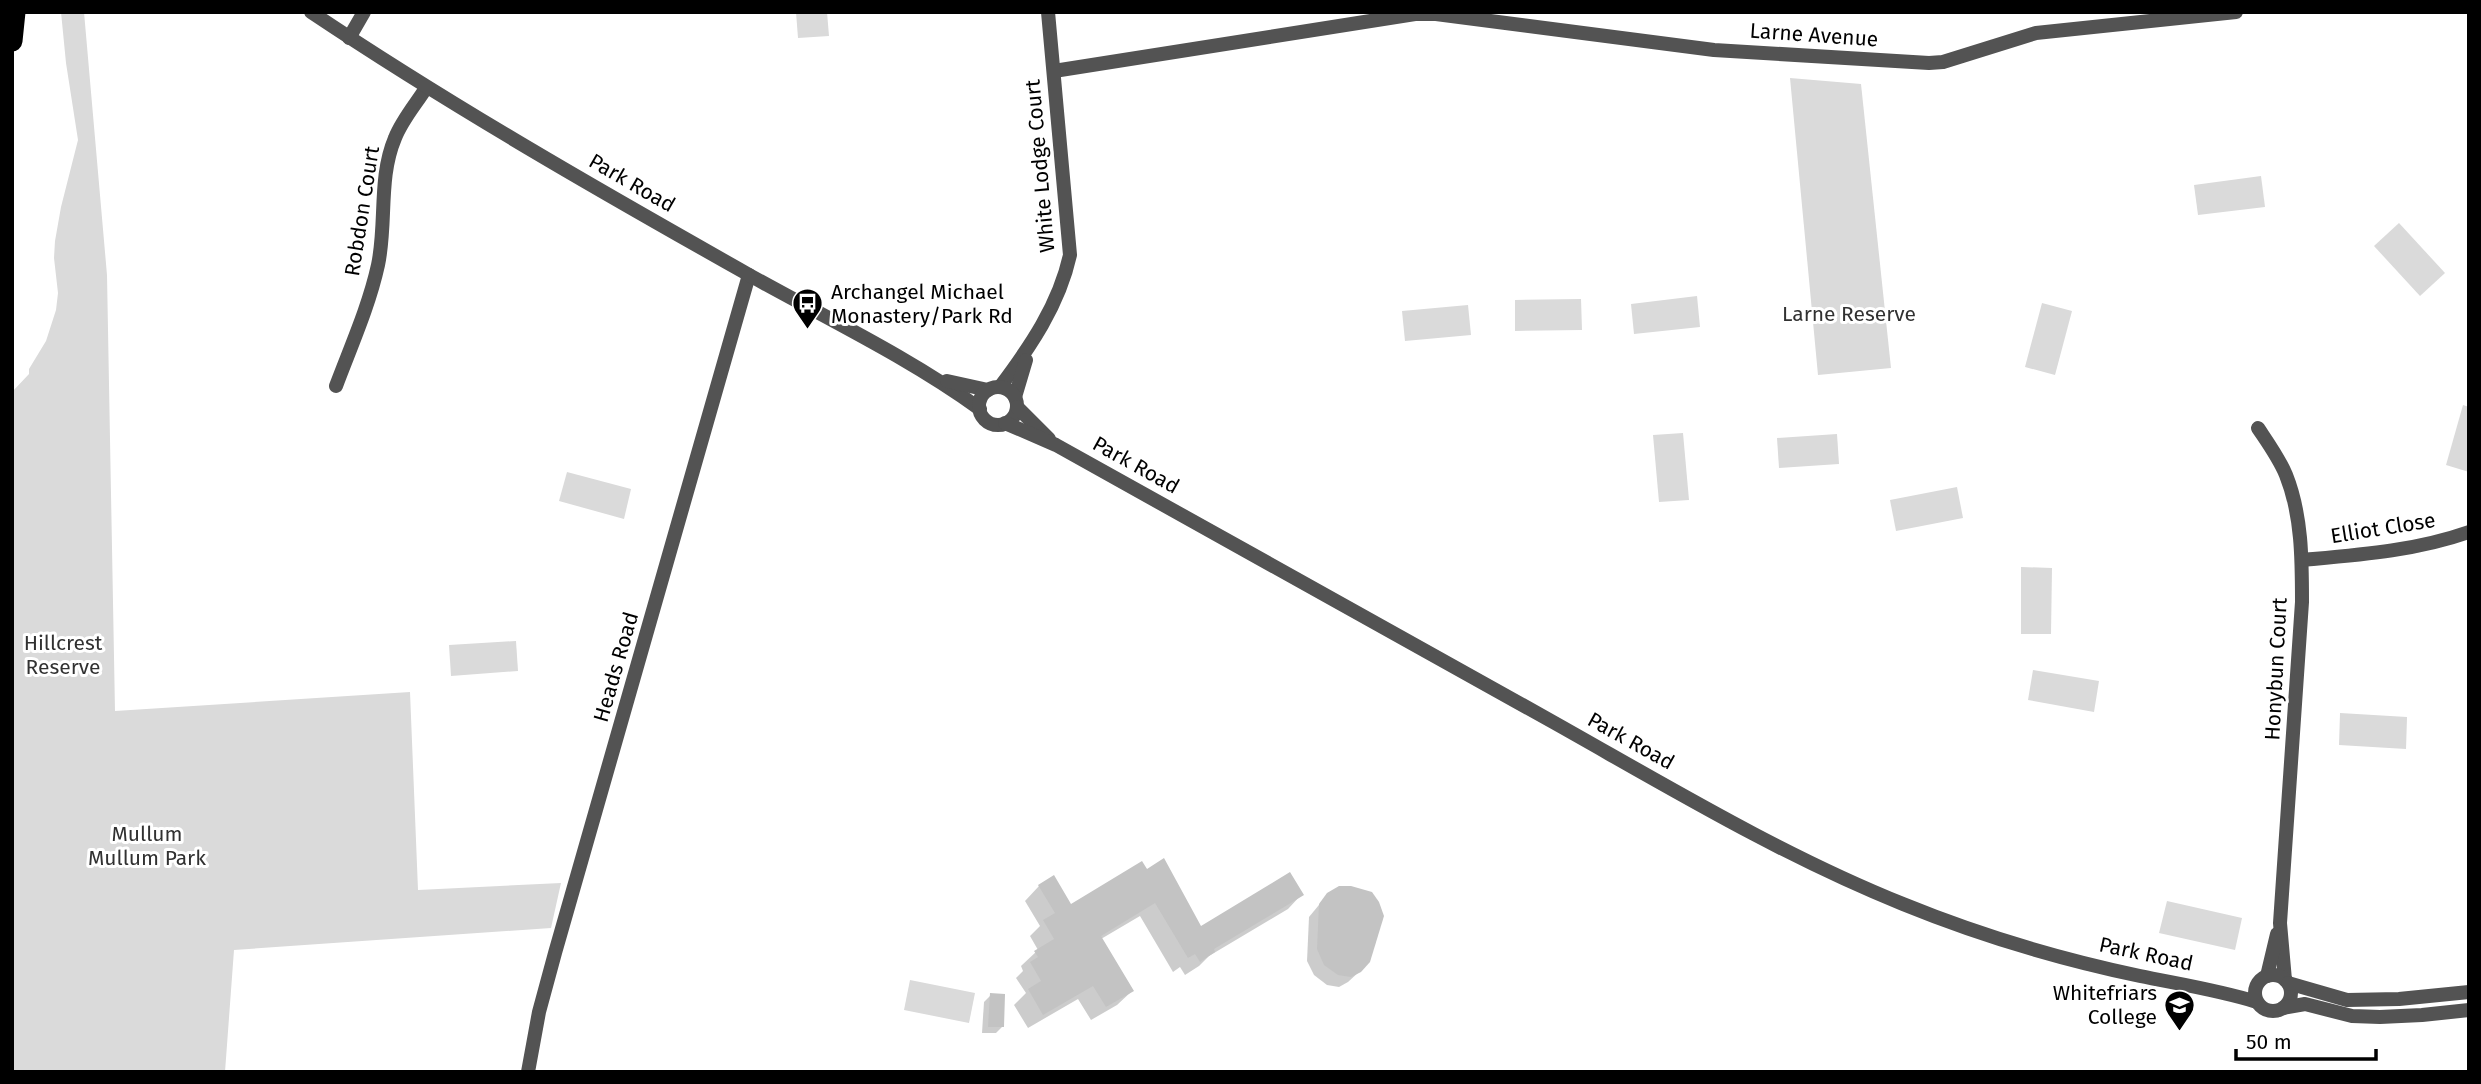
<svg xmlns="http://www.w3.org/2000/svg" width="2481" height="1084" font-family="'Fira Sans',sans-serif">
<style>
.green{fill:#dadada}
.shadow{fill:#0003}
.building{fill:#c3c3c3}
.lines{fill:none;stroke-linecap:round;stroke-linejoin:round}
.minor{stroke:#535353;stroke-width:14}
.tertiary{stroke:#535353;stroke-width:14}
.motorway{stroke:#000;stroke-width:21}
.labels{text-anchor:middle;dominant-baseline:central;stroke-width:6;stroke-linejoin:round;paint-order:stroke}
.street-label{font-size:21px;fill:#000;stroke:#fff}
.poi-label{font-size:21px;fill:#000;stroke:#fff;text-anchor:start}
.park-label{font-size:21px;fill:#313131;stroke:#fff}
</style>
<rect width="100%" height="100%" fill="#fff"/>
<g class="green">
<path d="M61,12H84L107,275L115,711L410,692L418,890L561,883L551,928L234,950L225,1072H12V392L29,374V369L46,341L56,310L58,293L54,258L55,241L61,207L78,140L66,63Z"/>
<path d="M796,12H827L829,36L798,38Z"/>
<path d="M1790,78L1861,84L1891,368L1818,375Z"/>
<path d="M2261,176L2265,207L2198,215L2194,185Z"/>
<path d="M2399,223L2445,273L2420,296L2374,246Z"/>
<path d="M1697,296L1700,327L1634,334L1631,304Z"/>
<path d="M1581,299L1582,330L1515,331V300Z"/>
<path d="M2042,303L2072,311L2055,375L2025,367Z"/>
<path d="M1468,305L1471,335L1405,341L1402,311Z"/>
<path d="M2463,405L2469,407V472L2446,465Z"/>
<path d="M1683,433L1689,500L1659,502L1653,435Z"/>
<path d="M1837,434L1839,464L1779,468L1777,438Z"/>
<path d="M567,472L631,489L624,519L559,501Z"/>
<path d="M1957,487L1963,518L1896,531L1890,500Z"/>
<path d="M2021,567L2052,568L2051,634H2021Z"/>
<path d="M516,641L518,671L451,676L449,645Z"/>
<path d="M2033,670L2099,681L2094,712L2028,700Z"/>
<path d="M2340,713L2407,717L2406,749L2339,745Z"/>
<path d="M2167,901L2242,918L2235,950L2159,933Z"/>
<path d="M910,980L975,993L969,1023L904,1010Z"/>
</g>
<g class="shadow">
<path d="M1142,864L1201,928L1302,894L1288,909L1209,956L1199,966L1185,975L1180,967L1173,972L1140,916L1101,939L1132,991L1117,1005L1091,1020L1078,999L1028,1028L1014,1005L1026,993L1016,978L1023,971L1021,966L1038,950L1030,936L1040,926L1025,901L1039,886L1071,906Z"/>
<path d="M1328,894L1360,971L1348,982L1339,987L1327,985L1314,975L1307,961L1309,917Z"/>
<path d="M991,995L1003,1026L996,1033H982L984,1002Z"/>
</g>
<g class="building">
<path d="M1164,858L1201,926L1290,872L1304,895L1214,949L1215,952L1200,962L1195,954L1188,958L1155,903L1101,936L1134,991L1106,1007L1093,986L1043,1015L1028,989L1041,981L1030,962L1038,957L1034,951L1054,939L1043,920L1055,913L1038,885L1054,875L1071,904L1142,861L1147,869Z"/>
<path d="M1339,886H1351L1372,892L1379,902L1384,916L1370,962L1361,972L1351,977L1338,975L1324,965L1317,949L1319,904L1327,893Z"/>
<path d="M990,993L1005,994L1004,1027H988Z"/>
</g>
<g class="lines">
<g class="minor">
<path d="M349,38L364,12"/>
<path d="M1054,71L1415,14H1436L1714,50L1929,63L1943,62L2036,33L2236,12"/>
<path d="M336,386C351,346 369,306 378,265C387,223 378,178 395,138C402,120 416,104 426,88"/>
<path d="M1000,387C1030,347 1059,305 1070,255L1048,12"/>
<path d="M1015,397L1026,360"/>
<path d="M2258,428C2268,443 2279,458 2286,475C2302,515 2302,560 2302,602L2280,923L2285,980"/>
<path d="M2302,560C2358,555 2415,551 2469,532"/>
<path d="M2267,976L2277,934"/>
<path d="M528,1072L539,1012L555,953L749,275"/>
</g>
<g class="tertiary">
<path d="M311,12C453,107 602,192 751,276C828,319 908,357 980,409"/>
<path d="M947,381L988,390"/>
<circle cx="998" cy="406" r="19"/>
<path d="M1017,407L1049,439"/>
<path d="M1005,423L1056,445C1221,537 1387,629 1553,722C1667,786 1781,855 1903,904C1979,935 2059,959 2140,976C2179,984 2218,990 2257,1002"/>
<circle cx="2273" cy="993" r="18"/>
<path d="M2288,983L2347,1000L2399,999L2469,992"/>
<path d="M2283,1008L2305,1004L2352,1016L2380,1017L2422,1015L2469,1010"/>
</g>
<path class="motorway" d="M12,41L15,12"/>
</g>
<defs>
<symbol id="bus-pin" viewBox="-11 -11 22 30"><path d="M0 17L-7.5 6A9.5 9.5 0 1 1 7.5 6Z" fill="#000" stroke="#fff"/><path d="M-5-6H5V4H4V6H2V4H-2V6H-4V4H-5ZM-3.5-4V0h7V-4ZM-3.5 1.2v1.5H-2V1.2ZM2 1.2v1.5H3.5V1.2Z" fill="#fff"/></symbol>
<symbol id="school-pin" viewBox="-11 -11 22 30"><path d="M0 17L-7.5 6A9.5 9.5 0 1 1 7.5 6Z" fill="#000" stroke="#fff"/><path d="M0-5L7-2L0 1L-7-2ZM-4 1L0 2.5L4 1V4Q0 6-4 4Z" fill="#fff"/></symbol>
</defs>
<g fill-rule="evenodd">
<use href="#bus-pin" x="790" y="286" width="35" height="47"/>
<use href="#school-pin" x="2162" y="988" width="35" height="47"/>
</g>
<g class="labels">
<g class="street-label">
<text transform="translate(1814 35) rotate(4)">Larne Avenue</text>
<text transform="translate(1040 166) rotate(-95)">White Lodge Court</text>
<text transform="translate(632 183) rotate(30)">Park Road</text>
<text transform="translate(362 211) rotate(-81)">Robdon Court</text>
<text transform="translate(1136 465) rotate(29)">Park Road</text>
<text transform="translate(2383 528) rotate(-9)">Elliot Close</text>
<text transform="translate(616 667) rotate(-74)">Heads Road</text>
<text transform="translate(2276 669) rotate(-87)">Honybun Court</text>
<text transform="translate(1631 741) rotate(29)">Park Road</text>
<text transform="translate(2146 954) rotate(12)">Park Road</text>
</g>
<g class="poi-label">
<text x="831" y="292">Archangel Michael<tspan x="831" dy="24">Monastery/Park Rd</tspan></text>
<text x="2157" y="993" text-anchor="end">Whitefriars<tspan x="2157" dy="24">College</tspan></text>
</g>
<g class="park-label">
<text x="1849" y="314">Larne Reserve</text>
<text x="63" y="643">Hillcrest<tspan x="63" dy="24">Reserve</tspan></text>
<text x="147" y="834">Mullum<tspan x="147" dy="24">Mullum Park</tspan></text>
</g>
</g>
<rect width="2481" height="1084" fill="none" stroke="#000000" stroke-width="28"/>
<path d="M2236 1049v10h140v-10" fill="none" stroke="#000000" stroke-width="3.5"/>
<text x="2246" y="1049" font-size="21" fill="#000000" stroke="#ffffff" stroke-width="5" paint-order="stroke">50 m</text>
</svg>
